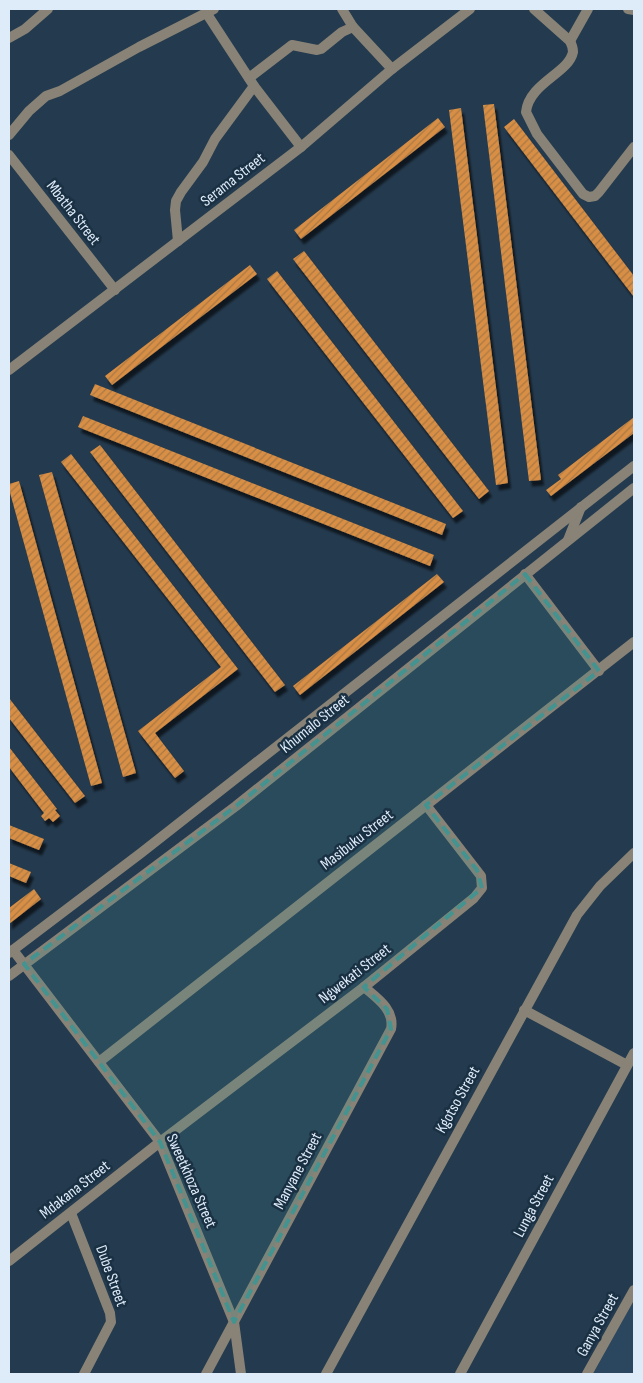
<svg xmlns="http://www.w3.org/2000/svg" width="643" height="1383" font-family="'Sofia Sans Condensed',sans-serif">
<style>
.built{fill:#2b475f}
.building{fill:url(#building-hatch);filter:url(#shadow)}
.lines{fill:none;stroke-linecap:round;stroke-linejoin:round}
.minor{stroke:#888376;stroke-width:10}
.tertiary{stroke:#888376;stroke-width:10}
.marked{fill:#439391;fill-opacity:0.2;stroke:#439391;stroke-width:4;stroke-dasharray:10 6;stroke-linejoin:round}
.labels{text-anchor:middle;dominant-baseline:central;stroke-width:5;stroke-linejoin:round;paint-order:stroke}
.street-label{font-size:16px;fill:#deebf9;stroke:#1a3043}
</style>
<defs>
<pattern id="building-hatch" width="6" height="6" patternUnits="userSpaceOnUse" patternTransform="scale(1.25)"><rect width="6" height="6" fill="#d88f44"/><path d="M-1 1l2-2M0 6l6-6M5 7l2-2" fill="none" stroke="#ab7946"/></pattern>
<filter id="shadow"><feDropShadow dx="3" dy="5.5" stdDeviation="1" flood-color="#0009"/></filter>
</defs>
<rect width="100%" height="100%" fill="#243a4e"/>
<path class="built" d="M634,1300V1374H593Z"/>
<g class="building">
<path d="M494,104L541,480L529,481L483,105Z"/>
<path d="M461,108L508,483L496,485L449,110Z"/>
<path d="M438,118L445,127L301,239L294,230Z"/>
<path d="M514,119L634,276V297L504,127Z"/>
<path d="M304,251L489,491L479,499L293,259Z"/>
<path d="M250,265L257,274L112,385L105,376Z"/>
<path d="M277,271L463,511L453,518L267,279Z"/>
<path d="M95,384L446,524L442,535L90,395Z"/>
<path d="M83,416L434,555L430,566L78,427Z"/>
<path d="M634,417V433L551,496L546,490L561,479L558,475Z"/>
<path d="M100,445L285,685L275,692L90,452Z"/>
<path d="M71,454L238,669L155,733L184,771L175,778L138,731L221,667L61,462Z"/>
<path d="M52,472L136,773L123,777L39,475Z"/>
<path d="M19,481L102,783L91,786L9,489V484Z"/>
<path d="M437,574L444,582L300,695L293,686Z"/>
<path d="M9,698L85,796L75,803L9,718Z"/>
<path d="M9,747L57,809L55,810L60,816L53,822L49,818L45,821L41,816L44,813L9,767Z"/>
<path d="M9,825L44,839L39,850L9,838Z"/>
<path d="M9,863L31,872L26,883L9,876Z"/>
<path d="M34,889L41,899L9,924V908Z"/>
</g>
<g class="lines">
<g class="minor">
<path d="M342,9L353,27L392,69"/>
<path d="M534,9L570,41C572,45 573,48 573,52C569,73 529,83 526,112L537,134L583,194L589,197L595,196L599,192L634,147"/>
<path d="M628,9L634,10"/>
<path d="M207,14L254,86L301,147"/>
<path d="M9,38L25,29L48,9"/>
<path d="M570,41L588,9"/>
<path d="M249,78L292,45L317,50L321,49L342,32L353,27"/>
<path d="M9,135L29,111L46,96L60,91L139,47L214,9"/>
<path d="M9,155L115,290"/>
<path d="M178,241L175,210L176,201L181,192L203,162L215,139L254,86"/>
<path d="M9,370L301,147L392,69L470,9"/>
<path d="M568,540L581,507"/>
<path d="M525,574L599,671"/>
<path d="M13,950L160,1142L234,1322L241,1374"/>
<path d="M524,1010L627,1065"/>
<path d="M99,1062L634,642"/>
<path d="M71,1213L110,1313L111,1322L84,1374"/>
<path d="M9,1261L160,1142L364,987L474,898L482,888L481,876L426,805"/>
<path d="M206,1374L391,1029C395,1010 377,998 364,987"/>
<path d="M460,1374L634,1053"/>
<path d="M587,1374L634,1290"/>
</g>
<g class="tertiary">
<path d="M9,953L141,853L634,466"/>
<path d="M9,976L236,806L634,488"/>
<path d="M326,1374L577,915L600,886L634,853"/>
</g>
</g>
<path class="marked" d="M525,574L599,671L426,805L477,870L482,888L364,987L387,1009L391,1029L234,1322L160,1142L24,964L236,806Z"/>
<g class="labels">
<g class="street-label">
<text transform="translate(233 180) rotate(-38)">Serama Street</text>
<text transform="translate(73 213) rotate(52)">Mbatha Street</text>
<text transform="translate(315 724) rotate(-39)">Khumalo Street</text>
<text transform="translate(357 840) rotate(-38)">Masibuku Street</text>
<text transform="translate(355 974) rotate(-38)">Ngwekati Street</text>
<text transform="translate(458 1100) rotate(-61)">Kgotso Street</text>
<text transform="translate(298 1171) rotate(-62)">Manyane Street</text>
<text transform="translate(191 1181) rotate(66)">Sweetkhoza Street</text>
<text transform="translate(75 1190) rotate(-38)">Mdakana Street</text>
<text transform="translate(534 1206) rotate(-62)">Lunga Street</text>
<text transform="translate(111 1276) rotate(70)">Dube Street</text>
<text transform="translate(598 1325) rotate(-61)">Ganya Street</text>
</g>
</g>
<rect width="643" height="1383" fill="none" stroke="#deebf9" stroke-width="20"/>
</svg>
